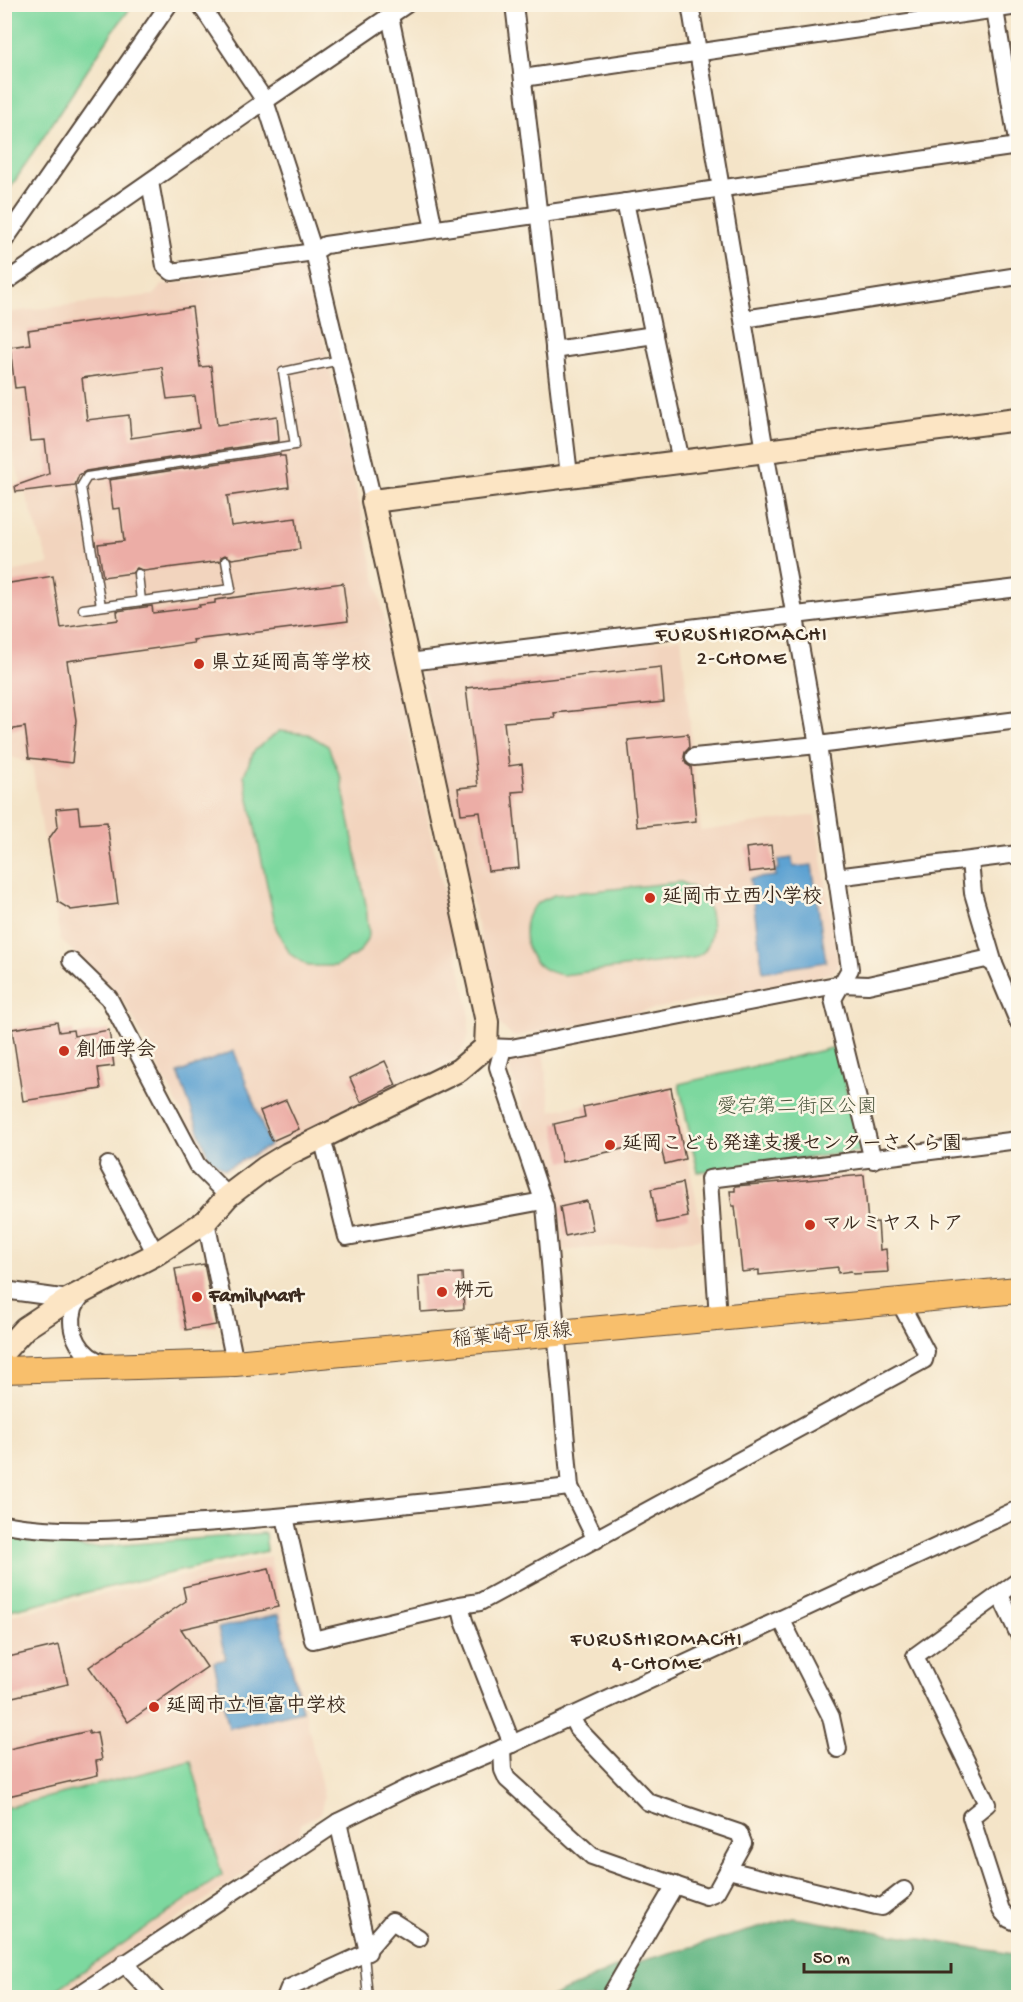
<svg xmlns="http://www.w3.org/2000/svg" width="1023" height="2002" font-family="'Gochi Hand','Klee One',sans-serif">
<style>
.built{fill:#f2d4be}
.green{fill:#7dd89f;stroke:#5c815e;stroke-width:1.5}
.forest{fill:#66b886;stroke:#507152;stroke-width:1.5}
.water{fill:#5da2d2;stroke:#4c6678;stroke-width:1.5}
.building{fill:#ecada6;fill-rule:evenodd}
.lines{fill:none;stroke-linecap:round;stroke-linejoin:round}
.lane-casing{stroke:#574638;stroke-width:11}
.street-casing{stroke:#574638;stroke-width:20}
.secondary-casing{stroke:#574638;stroke-width:26}
.primary-casing{stroke:#574638;stroke-width:28}
.lane{stroke:#fff;stroke-width:8}
.street{stroke:#fff;stroke-width:16}
.secondary{stroke:#fce5c4;stroke-width:22}
.primary{stroke:#f8bf6c;stroke-width:26}
.poi-dot{fill:#c8321e;stroke:#fcf5e5;stroke-width:2}
.labels{text-anchor:middle;dominant-baseline:central;stroke-width:5;stroke-linejoin:round;paint-order:stroke}
.poi-label{font-size:20px;font-weight:bold;fill:#3b2a1e;stroke:#fcf5e5;text-anchor:start}
.park-label{font-size:20px;fill:#4c563e;stroke:#fcf5e5}
.street-label{font-size:20px;fill:#3b2a1e;stroke:#fcf5e5}
.neighbourhood-label{font-size:21px;letter-spacing:1.5px;fill:#3b2a1e;stroke:#fcf5e5}
</style>
<rect width="100%" height="100%" fill="#fcf5e5"/>
<filter id="ink" filterUnits="userSpaceOnUse"><feTurbulence type="fractalNoise" baseFrequency=".0167" numOctaves="2"/><feDisplacementMap in="SourceGraphic" scale="12" xChannelSelector="R" yChannelSelector="G"/><feConvolveMatrix kernelMatrix="1 2 1 2 8 2 1 2 1" color-interpolation-filters="sRGB"/></filter>
<filter id="wash" filterUnits="userSpaceOnUse"><feTurbulence type="fractalNoise" baseFrequency=".008" numOctaves="4" result="noise"/><feDisplacementMap in="SourceGraphic" scale="24" xChannelSelector="R" yChannelSelector="G"/><feGaussianBlur stdDeviation="1.35" result="paint"/><feColorMatrix in="noise" values="0 0 0 0 0 0 0 0 0 0 0 0 0 0 0 0 0 1.4 0 .05"/><feComposite in="paint" operator="in"/></filter>
<g filter="url(#wash)">
<rect width="100%" height="100%" fill="#f4e4c8"/>
<g class="built">
<path d="M307,264L469,1009V1035L459,1056L442,1068L225,1172L206,1159L126,1005L60,939L32,765L5,754V573L49,564L5,434L4,313L154,295L161,285Z"/>
<path d="M681,638L701,831L815,815L839,966L833,973L514,1037L500,1025L420,668Z"/>
<path d="M543,1051L551,1111L673,1085L704,1239L558,1251L550,1192L510,1071L513,1058Z"/>
<path d="M270,1556L324,1797L320,1814L301,1824L300,1836L62,1997H5L4,1617Z"/>
</g>
<g class="green">
<path d="M5,4L133,5L113,31L5,196Z"/>
<path d="M279,731L308,734L328,746L341,779L366,905L369,935L359,953L336,966H308L290,954L276,928L244,775L254,751Z"/>
<path d="M681,882C686,885 694,887 698,891C713,905 716,934 705,950C702,954 697,956 693,958L563,975C553,973 545,971 538,964C522,950 520,917 537,904C542,900 549,898 554,895Z"/>
<path d="M836,1047L861,1151L698,1172L679,1084Z"/>
<path d="M265,1533L267,1551L5,1611V1535L86,1548Z"/>
<path d="M191,1761L222,1875L46,1997H5V1808Z"/>
</g>
<path class="forest" d="M794,1918L1018,1955V1997L550,1998L613,1969Z"/>
<g class="water">
<path d="M792,858L793,867L812,865L826,962L763,972L750,879L776,876L775,870L779,869L778,860Z"/>
<path d="M234,1051L270,1146L225,1169L209,1158L178,1073Z"/>
<path d="M279,1614L302,1711L229,1728L214,1662L226,1659L218,1628Z"/>
</g>
<g id="blocks">
<g class="building">
<path d="M192,307L200,367L211,366L217,425L277,416L279,441L86,471L79,475L75,485L16,492L15,486L49,474L45,440L30,441L24,387L15,388L10,347L30,344L28,330ZM162,367L167,399L195,396L199,428L131,438L129,415L87,420L82,378Z"/>
<path d="M280,454V456H285L289,487L227,496L231,526L296,518L300,549L232,559L225,555L221,557L220,561L144,571L137,568L132,573L103,577L98,544L124,541L120,508L113,509L109,480Z"/>
<path d="M53,576L61,628L118,620L117,611L152,606L153,613L200,607L199,605L215,603V600L343,583L348,621L193,640L194,643L67,661L76,720L72,763L29,758L25,727L4,731V584Z"/>
<path d="M661,667L664,702L554,713L555,718L504,722L509,766L522,764L525,791L512,792L519,868L488,871L480,812L461,814L458,788L478,786L466,688Z"/>
<path d="M688,734L689,748L685,752L684,757L686,764L691,767L696,821L637,827L628,740Z"/>
<path d="M78,807L80,824L107,822L118,904L71,910L58,902L48,840L58,826L56,809Z"/>
<path d="M771,845L774,869L749,872L746,848Z"/>
<path d="M57,1022L59,1032L73,1030L74,1036L109,1030L114,1066L98,1068L101,1089L23,1101L12,1029Z"/>
<path d="M385,1061L396,1085L361,1102L350,1078Z"/>
<path d="M671,1088L685,1159L665,1164L659,1141L562,1162L554,1124L585,1117L583,1107Z"/>
<path d="M286,1100L299,1129L272,1141L260,1111Z"/>
<path d="M864,1175L868,1223L878,1222L880,1250L886,1249L888,1272L853,1274L851,1271L838,1273V1267L759,1275V1270L742,1272L735,1206H732L730,1191H735V1186Z"/>
<path d="M682,1183L688,1217L657,1223L651,1189Z"/>
<path d="M587,1201L593,1230L565,1236L560,1207Z"/>
<path d="M204,1264L216,1325L186,1330L175,1269Z"/>
<path d="M462,1273L464,1309L421,1312L419,1276Z"/>
<path d="M269,1568L278,1607L181,1629L207,1667L128,1722L89,1667L186,1601L183,1587Z"/>
<path d="M59,1645L68,1684L4,1699V1658Z"/>
<path d="M89,1731V1734L97,1732L102,1760L96,1761L98,1775L4,1797V1750Z"/>
</g>
</g>
</g>
<g filter="url(#ink)">
<use href="#blocks" fill-opacity="0" stroke="#574638" stroke-width="1.5"/>
<g class="lines">
<defs>
<g id="lane">
<path d="M138,574L141,601"/>
<path d="M101,606L81,487L87,477L295,445L283,372L340,360"/>
<path d="M83,609L231,589L226,561"/>
<path d="M364,1954L368,1998"/>
</g>
<g id="street">
<path d="M200,4L265,101L314,252L373,501"/>
<path d="M514,4L569,475"/>
<path d="M690,4L765,451L818,745L850,969L833,999L873,1160"/>
<path d="M994,4L1018,147"/>
<path d="M390,16L434,229"/>
<path d="M523,78L1018,6"/>
<path d="M150,182L165,266L172,272L314,252L325,245L1018,146"/>
<path d="M625,202L681,461"/>
<path d="M4,241L169,4"/>
<path d="M4,283L265,101L407,4"/>
<path d="M744,319L1018,276"/>
<path d="M554,350L654,335"/>
<path d="M409,662L1018,588"/>
<path d="M694,757L818,745L1018,720"/>
<path d="M970,861L973,893L994,964"/>
<path d="M836,877L1018,854"/>
<path d="M71,961L109,998L197,1165L228,1196"/>
<path d="M486,1047L511,1048L841,984L868,985L986,959L994,964L1018,1021"/>
<path d="M503,1048L498,1067L545,1206L570,1487L596,1540"/>
<path d="M322,1137L347,1237L543,1201"/>
<path d="M108,1165L156,1254"/>
<path d="M206,1221L235,1363"/>
<path d="M4,1290L69,1299"/>
<path d="M84,1292C81,1297 76,1302 74,1308C67,1332 81,1358 105,1363"/>
<path d="M718,1318L709,1179L1018,1140"/>
<path d="M285,1517L313,1640L460,1605L480,1602L924,1360L926,1352L899,1301"/>
<path d="M4,1524C70,1536 138,1528 204,1523C326,1514 448,1500 570,1487"/>
<path d="M1018,1581L915,1656L987,1804L971,1817L1001,1910L1009,1919L1018,1923"/>
<path d="M1000,1595L1018,1633"/>
<path d="M460,1605L464,1621L512,1744"/>
<path d="M781,1619L831,1717L838,1749"/>
<path d="M502,1748L503,1770L507,1779L592,1856L706,1896L716,1892L743,1843L739,1833L648,1802L577,1728L571,1716"/>
<path d="M728,1870L876,1906L882,1907L904,1890"/>
<path d="M368,1949L392,1921L419,1938"/>
<path d="M124,1963L156,1998"/>
<path d="M74,1998L338,1822L405,1789L512,1744L1018,1509"/>
<path d="M285,1998L289,1988L368,1952L338,1822"/>
<path d="M609,1998L675,1885"/>
</g>
<path id="secondary" d="M4,1351L25,1328L69,1299L156,1254L206,1221L228,1196L265,1168L288,1154L459,1070L486,1047L487,1022L373,501L1018,419"/>
<path id="primary" d="M4,1370L235,1363L1018,1290"/>
</defs>
<use href="#lane" class="lane-casing"/>
<use href="#street" class="street-casing"/>
<use href="#secondary" class="secondary-casing"/>
<use href="#primary" class="primary-casing"/>
<use href="#lane" class="lane"/>
<use href="#street" class="street"/>
<use href="#secondary" class="secondary"/>
<use href="#primary" class="primary"/>
</g>
</g>
<g class="poi-dot">
<circle cx="199" cy="664" r="6"/>
<circle cx="650" cy="898" r="6"/>
<circle cx="64" cy="1051" r="6"/>
<circle cx="610" cy="1145" r="6"/>
<circle cx="810" cy="1225" r="6"/>
<circle cx="442" cy="1292" r="6"/>
<circle cx="197" cy="1297" r="6"/>
<circle cx="154" cy="1707" r="6"/>
</g>
<g class="labels">
<g class="poi-label">
<text x="211" y="664">県立延岡高等学校</text>
<text x="662" y="898">延岡市立西小学校</text>
<text x="76" y="1051">創価学会</text>
<text x="622" y="1145">延岡こども発達支援センターさくら園</text>
<text x="822" y="1225">マルミヤストア</text>
<text x="454" y="1292">桝元</text>
<text x="209" y="1297">FamilyMart</text>
<text x="166" y="1707">延岡市立恒富中学校</text>
</g>
<g class="park-label">
<text x="797" y="1108">愛宕第二街区公園</text>
</g>
<g class="street-label">
<text transform="translate(512 1337) rotate(-5)">稲葉崎平原線</text>
</g>
<g class="neighbourhood-label">
<text x="742" y="636">FURUSHIROMACHI<tspan x="742" dy="24">2-CHOME</tspan></text>
<text x="657" y="1641">FURUSHIROMACHI<tspan x="657" dy="24">4-CHOME</tspan></text>
</g>
</g>
<rect width="1023" height="2002" fill="none" stroke="#fcf5e5" stroke-width="24"/>
<path d="M804 1963v9h147v-9" fill="none" stroke="#3b2a1e" stroke-width="3"/>
<text x="813" y="1963" font-size="18" fill="#3b2a1e" stroke="#fcf5e5" stroke-width="4.5" paint-order="stroke">50 m</text>
</svg>
